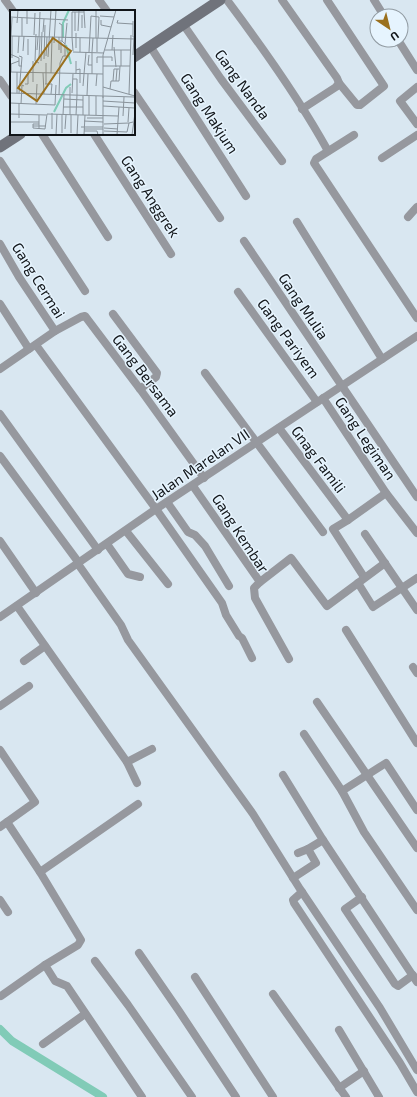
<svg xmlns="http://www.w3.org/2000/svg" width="417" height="1097" font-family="'Exo 2',sans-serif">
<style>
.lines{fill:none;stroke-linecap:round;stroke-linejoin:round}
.canal{stroke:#81cbb7;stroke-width:8}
.street{stroke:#96989e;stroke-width:8}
.secondary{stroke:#70737b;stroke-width:11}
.labels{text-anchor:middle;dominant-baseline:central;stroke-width:3;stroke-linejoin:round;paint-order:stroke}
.street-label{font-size:15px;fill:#111519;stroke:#e6f4fe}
.inset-river{fill:none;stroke:#81cbb7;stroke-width:2}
.inset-road{fill:none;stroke:#89939b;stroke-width:1}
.view{fill:#9a701e;fill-opacity:0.15;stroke:#9a701e;stroke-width:2}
.inset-edge{fill:none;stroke:#111519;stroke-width:2}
</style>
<rect width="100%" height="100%" fill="#d9e7f1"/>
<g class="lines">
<path class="canal" d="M0,1029L12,1041L103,1097"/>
<g class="street">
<path d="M5,0L13,11"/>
<path d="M99,0L107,11"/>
<path d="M227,0C263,48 299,98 328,151"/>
<path d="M282,0L337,78L339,83L336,87L302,109"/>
<path d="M327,0L384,86L360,105H357L339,83"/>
<path d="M374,0L384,16"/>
<path d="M183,24L221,79L282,161"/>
<path d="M398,40L417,70"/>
<path d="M150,46L246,196"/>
<path d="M0,80L11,96"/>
<path d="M417,87L400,101L417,124"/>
<path d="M134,92L220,218"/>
<path d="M42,134L108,237"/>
<path d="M94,134L171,254"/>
<path d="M354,135L316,159L314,163L417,318"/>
<path d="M382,158L417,135"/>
<path d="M0,161L85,291"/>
<path d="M408,217L417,207"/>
<path d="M297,222L382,359"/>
<path d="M244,241L417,497"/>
<path d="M0,244L19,277L55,331"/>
<path d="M238,292L317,402"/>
<path d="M0,304L29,349"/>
<path d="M113,314L157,373L156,377L140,389"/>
<path d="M36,345L156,509L222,603L226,615L239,636L242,638L252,658"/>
<path d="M0,369L55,331L81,317L85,316L140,389L204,478"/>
<path d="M205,373L323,532"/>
<path d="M323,398L386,493L417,533"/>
<path d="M0,414L98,550"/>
<path d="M279,428L348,520L333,529L364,577"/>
<path d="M0,456L79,563"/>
<path d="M193,486L260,582L254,588L255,598L289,659"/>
<path d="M167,502L188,532L195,535L205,546L229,586"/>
<path d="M348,520L386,493"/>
<path d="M126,531L168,584"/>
<path d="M365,534L417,610"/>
<path d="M0,541L36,593"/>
<path d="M107,544L128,574L140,577"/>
<path d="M78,564L121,625L128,640L253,814L300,889L380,1008L417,1070"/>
<path d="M260,582L291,558L327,606L385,563"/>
<path d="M358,583L373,607L417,578"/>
<path d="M17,606L127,762L152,749"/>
<path d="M0,617L156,509L417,336"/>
<path d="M346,630L417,743"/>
<path d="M24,661L45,646"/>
<path d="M413,667L417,673"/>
<path d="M317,702L417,848"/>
<path d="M0,706L29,686"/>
<path d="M304,734L342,791L364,832L417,910"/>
<path d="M0,750L35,802L7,822L40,872L81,940L78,945L45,965L1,996"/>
<path d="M127,762L137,783"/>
<path d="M283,775L323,840L417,982"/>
<path d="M342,791L386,763L417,810"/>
<path d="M0,827L7,822"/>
<path d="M298,853L308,849"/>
<path d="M40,872L138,804"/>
<path d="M293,878L316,863L308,849L323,840"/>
<path d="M302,892L293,900L294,903L400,1063L417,1092"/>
<path d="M362,897L345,909L395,984L398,986L413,975"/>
<path d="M0,900L8,912"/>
<path d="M139,953L179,1011L236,1097"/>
<path d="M95,961L128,1005L192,1097"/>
<path d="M45,965L55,981L67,986L142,1097"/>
<path d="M195,977L273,1097"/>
<path d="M273,994L346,1097"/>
<path d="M339,1030L379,1097"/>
<path d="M43,1044L85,1014"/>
<path d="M339,1088L364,1071"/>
</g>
<g class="secondary">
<path d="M134,57L220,0"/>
<path d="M0,147L20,134"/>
</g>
</g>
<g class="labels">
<g class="street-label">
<text transform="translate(243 84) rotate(54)">Gang Nanda</text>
<text transform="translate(210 113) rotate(57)">Gang Makjum</text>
<text transform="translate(151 196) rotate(57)">Gang Anggrek</text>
<text transform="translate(39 280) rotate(58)">Gang Cermai</text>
<text transform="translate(304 306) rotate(56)">Gang Mulia</text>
<text transform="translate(289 338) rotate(54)">Gang Pariyem</text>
<text transform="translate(146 375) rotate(53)">Gang Bersama</text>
<text transform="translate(366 438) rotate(56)">Gang Legiman</text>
<text transform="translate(319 459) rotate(53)">Gnag Famili</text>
<text transform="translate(200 464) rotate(-34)">Jalan Marelan VII</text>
<text transform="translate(241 533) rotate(57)">Gang Kembar</text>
</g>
</g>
<g transform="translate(10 10)">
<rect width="125" height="125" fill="#d9e7f1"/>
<path class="inset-river" d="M53,28V13L59,0M56,35L61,54M44,102L56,78L61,74"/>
<path class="inset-road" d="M17,0V14M86,0V28M74,1L75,18M90,6L104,7M0,7L58,10M91,10V15L101,17M108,10L107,13L123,14M7,13L8,0M49,13L52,15V31L55,34V46M72,18V5M65,21V2M68,21L69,1M33,22L34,9M26,24L25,51L29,53M24,25L25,3M0,26L125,29M1,26L2,8M12,26V8M29,27L30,2M62,27V2H74M62,27L63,41M123,27V11M70,28V42M44,33L46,0M55,34L57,13M104,37L106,57M66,38V23M27,40L28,27M49,40V27M95,40H121M102,40L103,25M13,41L14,26M63,42L94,43M79,42L81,6L89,7L88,28M82,42L83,28M87,42V28M8,43L9,26M51,43V30M0,44L9,48V56H12M18,45V29M79,45L78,55H82V64M123,45L124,26M9,46L12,47L9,83M36,46L37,27M38,47L41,0M2,48V26M29,48L30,27M34,49L35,15M31,51L32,22M87,53V47H102V51M82,55V42M93,56H120M111,56V40M66,60L70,59V73M0,62L93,64M1,62V54L9,51M33,63L34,84M41,63L42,27M66,64V51M74,64L76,42M63,69H67V85M103,71L104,59H109M106,71L107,59M23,72V51M15,74H18V62M35,74H42L41,84M36,74V53M73,76L74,64M86,76L87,64M93,77L125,86M100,79L101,71H109L110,56M0,83L93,86M7,83V62M62,83L63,64M119,84L121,25M49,85L50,53L53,46H58M77,85L78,64M93,86V125M93,86L124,87M93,88V45L106,0M54,89L73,90M93,91L125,93M0,93L45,95L46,75M11,94L12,75L14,76M26,94L27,74M93,96L125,98M53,97H73M0,104L36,105M53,105L54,85M60,105V77M66,105L67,85M73,105V86M79,105V86M86,105V86M113,106L114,87M9,108V93M77,108H93M74,111L93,112M0,112H29M118,112L119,98M29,114H23V118L35,119L37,104L108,106M94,114L119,113M23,116H36M71,117H93M94,118L108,119M29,119V105M42,119V103M55,119L56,105M74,119H93M74,121H87L88,125M94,121L117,122L119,113L123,112M52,123V105M61,123V105M46,125L47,104M67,125L68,105M74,125L75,105M107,125L109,97M122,125L125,103"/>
<path class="view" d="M43,28L61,41L27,91L8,78Z"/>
<rect width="125" height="125" class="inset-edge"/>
</g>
<g transform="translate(389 28) rotate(145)"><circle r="19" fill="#e6f4fe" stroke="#919ba2"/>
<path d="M0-3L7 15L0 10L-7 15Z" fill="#9a701e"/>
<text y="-6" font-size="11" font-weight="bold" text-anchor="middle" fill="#111519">U</text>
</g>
</svg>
